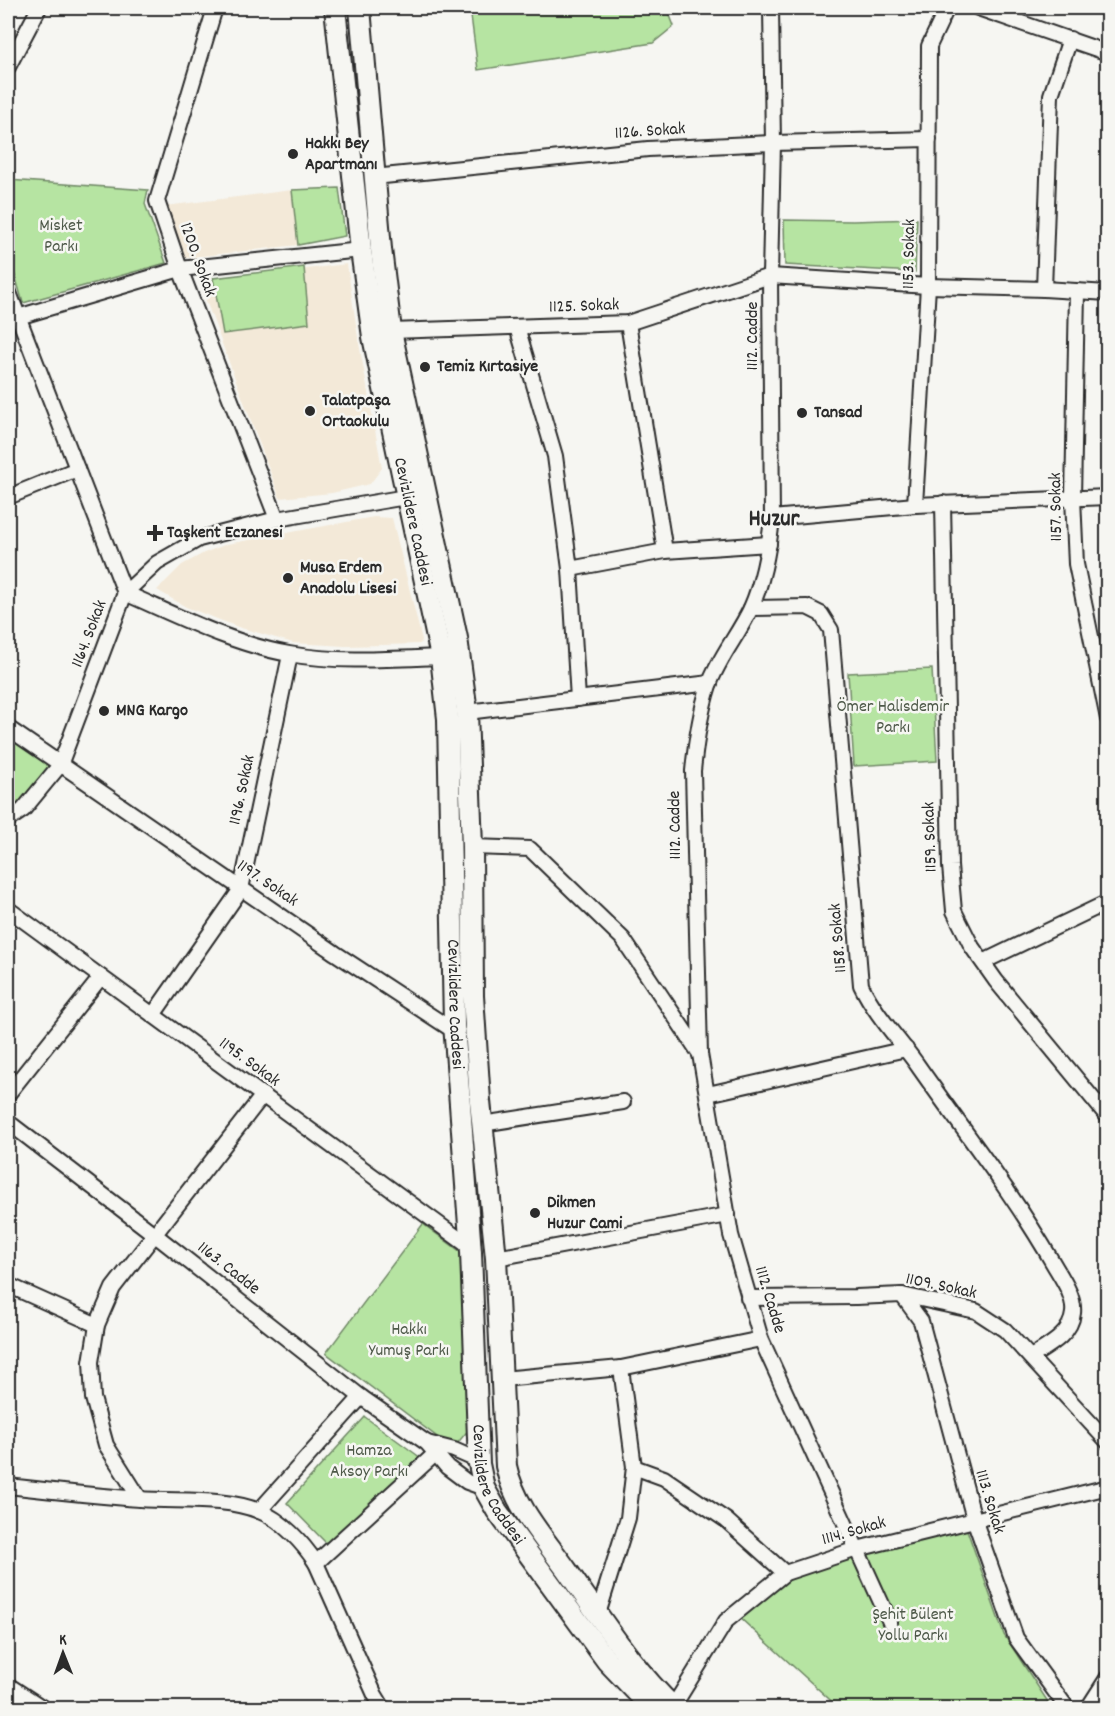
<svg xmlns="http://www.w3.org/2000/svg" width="1115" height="1716" font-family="Dekko,sans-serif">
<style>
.built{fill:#f3e9d8}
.green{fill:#b6e4a2;stroke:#708866;stroke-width:1.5}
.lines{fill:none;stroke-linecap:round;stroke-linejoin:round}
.street-casing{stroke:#2b2b2b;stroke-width:18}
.secondary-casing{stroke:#2b2b2b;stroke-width:24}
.street{stroke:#f6f6f2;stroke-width:14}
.secondary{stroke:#f6f6f2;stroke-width:20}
.poi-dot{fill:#2b2b2b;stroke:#f6f6f2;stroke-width:2}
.labels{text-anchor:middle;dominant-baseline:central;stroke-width:5;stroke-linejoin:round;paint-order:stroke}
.street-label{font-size:18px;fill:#2b2b2b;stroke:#f6f6f2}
.poi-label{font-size:18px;font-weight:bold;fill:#2b2b2b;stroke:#f6f6f2;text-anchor:start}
.park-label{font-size:18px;fill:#4e5949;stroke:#f6f6f2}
.district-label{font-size:24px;font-weight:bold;fill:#2b2b2b;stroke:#f6f6f2}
</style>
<rect width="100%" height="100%" fill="#f6f6f2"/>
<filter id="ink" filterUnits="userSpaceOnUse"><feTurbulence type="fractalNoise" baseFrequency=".0167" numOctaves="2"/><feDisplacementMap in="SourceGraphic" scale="12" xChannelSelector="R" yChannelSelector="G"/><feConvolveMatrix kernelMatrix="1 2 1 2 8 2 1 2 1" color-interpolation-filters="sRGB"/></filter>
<g filter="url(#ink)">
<g class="built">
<path d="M292,190L298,245L185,258L165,206Z"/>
<path d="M347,264L358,338L382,468L370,484L332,493L280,498L199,282Z"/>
<path d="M374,517L392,518L422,640L420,644L345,646L293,643L238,627L186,607L157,590L182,565L204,553L227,544Z"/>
</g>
<g class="green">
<path d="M470,8H667L674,26L653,43L478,70Z"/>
<path d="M8,180L148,190L145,204L166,263L23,303L8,251Z"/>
<path d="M339,188L345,236L298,245L292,190Z"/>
<path d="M917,219L915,272L785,265L784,220L853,221Z"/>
<path d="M304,267L309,323L223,334L213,278Z"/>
<path d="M932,669L937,761L854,766L848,673Z"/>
<path d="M8,728L60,765L8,820Z"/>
<path d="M423,1224L461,1252L472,1400L470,1428L456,1445L444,1442L326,1353Z"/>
<path d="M365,1417L421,1458L327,1544L287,1503Z"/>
<path d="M966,1527L1004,1635L1052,1708H839L739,1617L788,1578L870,1549Z"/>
</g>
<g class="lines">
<defs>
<g id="street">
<path d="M215,8L157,201L180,269L277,519"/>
<path d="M771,8L773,143L770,276L772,518C769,548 763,581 751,608C739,634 719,657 709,685C700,713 696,741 693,771L700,1054L731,1235L761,1339L890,1622"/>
<path d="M978,8L1108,53"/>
<path d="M8,67L39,8"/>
<path d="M374,177L648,149L773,143L929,139"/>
<path d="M1044,289L1051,95L1070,39"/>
<path d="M8,290L125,593C178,616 232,644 289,654C339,663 391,659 441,657"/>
<path d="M1077,292L1073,498L1076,564L1108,719"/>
<path d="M18,317L180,269L361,250"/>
<path d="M628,323L665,551"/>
<path d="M517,327L555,456L570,569L578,699"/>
<path d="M391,331L628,323L770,276L928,286L1044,289L1108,293"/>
<path d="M8,497L77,469"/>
<path d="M943,503L950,866L954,911L972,947L996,981L1108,1117"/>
<path d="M915,505L928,286L929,46L947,8"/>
<path d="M772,518L915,505L1108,497"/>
<path d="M570,569L665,551L769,544"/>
<path d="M751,608L807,607L821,614L831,630L861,985C875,1014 897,1037 916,1063C962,1129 1013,1193 1053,1263C1061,1277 1075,1296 1073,1313C1071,1335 1048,1346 1031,1357"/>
<path d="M467,712L710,683"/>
<path d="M8,728L335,953L454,1031"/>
<path d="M8,820L23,810L60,765L125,593L157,563L199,539L277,519L406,497"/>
<path d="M472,847L530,849L623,939L700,1054"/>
<path d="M8,909L470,1247"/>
<path d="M983,962L1108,902"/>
<path d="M153,1015L241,889L290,655"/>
<path d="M8,1094L101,977"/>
<path d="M708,1094L906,1049"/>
<path d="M8,1122L154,1234L361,1397L427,1443L447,1467L467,1482L484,1488"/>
<path d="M482,1124L623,1102"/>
<path d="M496,1258L728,1215"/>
<path d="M8,1285L97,1325"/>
<path d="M902,1295L921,1321L974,1519L1016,1638L1067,1708"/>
<path d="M748,1298L856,1297L902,1295L976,1311L1005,1330L1108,1442"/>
<path d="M502,1379L621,1368L761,1339"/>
<path d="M427,1443L454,1450L479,1461"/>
<path d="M634,1467L664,1478L726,1520L785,1573"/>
<path d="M8,1486C52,1491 96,1496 140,1499C177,1502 225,1497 259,1511C282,1520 303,1543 316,1563L375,1695L383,1708"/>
<path d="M140,1499L106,1445L93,1398L91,1362L97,1325L113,1288L263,1095"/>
<path d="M259,1511L361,1397"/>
<path d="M316,1563L435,1454"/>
<path d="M598,1614L628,1518L634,1467L621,1368"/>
<path d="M8,1685L43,1708"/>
<path d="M673,1707L726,1621L785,1573L857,1549L1108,1487"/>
<path d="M1088,1708L1108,1677"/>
</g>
<g id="secondary">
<path id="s1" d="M335,8L361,250L373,337L441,657L448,719L454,1024L471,1252L479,1464L484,1488L497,1511L607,1661L652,1708"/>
<path d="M360,8L381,249L391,331L457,638L467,712L472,847L473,996L480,1101L496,1258L506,1466C514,1505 543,1537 566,1569C600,1617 632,1668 674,1708"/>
</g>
</defs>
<use href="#street" class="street-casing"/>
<use href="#secondary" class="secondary-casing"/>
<use href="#street" class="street"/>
<use href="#secondary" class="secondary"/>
</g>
</g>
<g class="poi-dot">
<circle cx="293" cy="154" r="6"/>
<circle cx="425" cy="367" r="6"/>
<circle cx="310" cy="411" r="6"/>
<circle cx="802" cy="413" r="6"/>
<path d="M152 524h6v6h6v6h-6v6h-6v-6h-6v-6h6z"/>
<circle cx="288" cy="578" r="6"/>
<circle cx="104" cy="711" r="6"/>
<circle cx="535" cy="1213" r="6"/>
</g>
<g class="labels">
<g class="street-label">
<text transform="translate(650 132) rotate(-4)">1126. Sokak</text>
<text transform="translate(910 254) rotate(-89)">1153. Sokak</text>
<text transform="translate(197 260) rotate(70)">1200. Sokak</text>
<text transform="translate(584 307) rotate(-2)">1125. Sokak</text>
<text transform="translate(753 336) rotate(-90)">1112. Cadde</text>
<text transform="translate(1057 507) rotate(-91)">1157. Sokak</text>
<text stroke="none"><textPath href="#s1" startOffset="520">Cevizlidere Caddesi</textPath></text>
<text transform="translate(90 634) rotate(-69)">1164. Sokak</text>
<text transform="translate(243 790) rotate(-78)">1196. Sokak</text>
<text transform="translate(676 825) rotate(-91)">1112. Cadde</text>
<text transform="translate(931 837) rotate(-92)">1159. Sokak</text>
<text transform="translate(267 884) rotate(34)">1197. Sokak</text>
<text transform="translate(839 938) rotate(-95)">1158. Sokak</text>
<text stroke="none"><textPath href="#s1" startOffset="1006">Cevizlidere Caddesi</textPath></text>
<text transform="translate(249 1063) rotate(36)">1195. Sokak</text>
<text transform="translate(228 1269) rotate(38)">1163. Cadde</text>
<text transform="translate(941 1287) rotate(12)">1109. Sokak</text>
<text transform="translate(769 1300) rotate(73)">1112. Cadde</text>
<text stroke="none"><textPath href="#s1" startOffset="1492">Cevizlidere Caddesi</textPath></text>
<text transform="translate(989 1502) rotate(73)">1113. Sokak</text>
<text transform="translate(854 1532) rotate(-16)">1114. Sokak</text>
</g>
<g class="poi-label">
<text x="305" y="144">Hakkı Bey<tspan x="305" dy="21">Apartmanı</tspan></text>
<text x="437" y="367">Temiz Kırtasiye</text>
<text x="322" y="401">Talatpaşa<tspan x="322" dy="21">Ortaokulu</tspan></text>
<text x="814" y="413">Tansad</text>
<text x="167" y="533">Taşkent Eczanesi</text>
<text x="300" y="568">Musa Erdem<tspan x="300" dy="21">Anadolu Lisesi</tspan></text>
<text x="116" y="711">MNG Kargo</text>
<text x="547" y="1203">Dikmen<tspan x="547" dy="21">Huzur Cami</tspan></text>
</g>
<g class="park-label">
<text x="61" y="226">Misket<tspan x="61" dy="21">Parkı</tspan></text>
<text x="893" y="707">Ömer Halisdemir<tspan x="893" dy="21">Parkı</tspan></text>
<text x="409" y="1330">Hakkı<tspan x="409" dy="21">Yumuş Parkı</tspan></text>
<text x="369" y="1451">Hamza<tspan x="369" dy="21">Aksoy Parkı</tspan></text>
<text x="913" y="1615">Şehit Bülent<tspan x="913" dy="21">Yollu Parkı</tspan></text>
</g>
<g class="district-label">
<text x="774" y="520">Huzur</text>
</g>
</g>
<rect width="1115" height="1716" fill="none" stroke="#f6f6f2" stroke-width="30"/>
<rect x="15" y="15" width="1085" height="1686" fill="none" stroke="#2b2b2b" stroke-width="2" filter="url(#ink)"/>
<g transform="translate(63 1653) rotate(359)" stroke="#f6f6f2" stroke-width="4.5" paint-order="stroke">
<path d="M0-4.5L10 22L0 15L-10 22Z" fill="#2b2b2b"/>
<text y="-9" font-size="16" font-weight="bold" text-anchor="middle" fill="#2b2b2b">K</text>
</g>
</svg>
